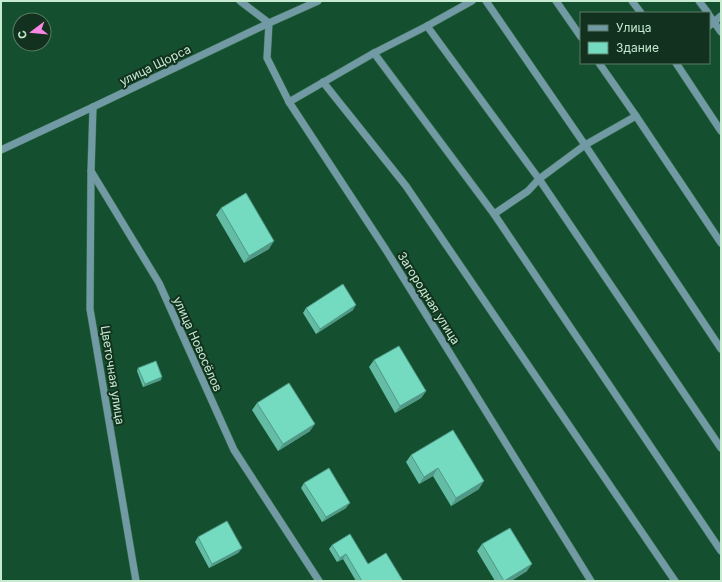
<svg xmlns="http://www.w3.org/2000/svg" width="722" height="582" font-family="Inter,sans-serif">
<style>
.lines{fill:none;stroke-linecap:round;stroke-linejoin:round}
.minor-casing{stroke:#386f4f;stroke-width:8}
.minor{stroke:#719aa4;stroke-width:7}
.wall{fill:#64bca5}
.shaded-wall{fill:#519986}
.building{fill:#74dbc0;stroke:#519986}
.labels{text-anchor:middle;dominant-baseline:central;stroke-width:4;stroke-linejoin:round;paint-order:stroke}
.street-label{font-size:12px;fill:#c6ebd1;stroke:#12311e}
</style>
<rect width="100%" height="100%" fill="#14502f"/>
<g class="lines">
<defs>
<g id="minor">
<path d="M240,1L269,23L267,58L289,102L386,250L591,581"/>
<path d="M486,1L585,145L721,349"/>
<path d="M556,1L581,37"/>
<path d="M632,1L641,13"/>
<path d="M699,1L708,13"/>
<path d="M709,15L721,32"/>
<path d="M427,26L539,179L721,448"/>
<path d="M709,26L721,16"/>
<path d="M374,53L494,214L721,551"/>
<path d="M599,63L636,116L721,243"/>
<path d="M676,63L721,131"/>
<path d="M323,82L406,186L675,581"/>
<path d="M289,102L374,53L427,26L472,1"/>
<path d="M93,107L91,171L159,283L234,450L319,581"/>
<path d="M1,150L93,107L269,23L318,1"/>
<path d="M91,171L90,309L136,581"/>
<path d="M494,214L528,191L539,179L585,145L636,116"/>
</g>
</defs>
<use href="#minor" class="minor-casing"/>
<use href="#minor" class="minor"/>
</g>
<g class="wall">
<path d="M221,208L269,249L244,263L216,215Z"/>
<path d="M306,308L353,310L316,334L303,313Z"/>
<path d="M374,360L426,391L421,398L395,413L369,367Z"/>
<path d="M138,368L161,380L143,387L137,371Z"/>
<path d="M257,403L310,431L278,451L252,410Z"/>
<path d="M411,455L479,489L451,506L433,476L419,484L406,462Z"/>
<path d="M304,483L346,508L322,522L301,488Z"/>
<path d="M198,537L242,548L238,553L209,568L195,542Z"/>
<path d="M482,544L527,571L511,581H495L477,551Z"/>
<path d="M332,545L368,564L403,581H356L343,559L337,562L329,549Z"/>
</g>
<g class="shaded-wall">
<path d="M274,241L269,249L244,263L249,256Z"/>
<path d="M356,305L353,310L316,334L320,329Z"/>
<path d="M162,377L161,380L143,387L145,384Z"/>
<path d="M426,391L421,398L395,413L400,406Z"/>
<path d="M315,424L310,431L278,451L283,444Z"/>
<path d="M438,468L433,476L419,484L424,477Z"/>
<path d="M484,481L479,489L451,506L456,498Z"/>
<path d="M350,503L346,508L322,522L326,517Z"/>
<path d="M242,548L238,553L209,568L212,564Z"/>
<path d="M346,554L343,559L337,562L340,558Z"/>
<path d="M532,564L527,571L511,581H504Z"/>
</g>
<g class="building">
<path d="M246,193L274,241L249,256L221,208Z"/>
<path d="M343,284L356,305L320,329L306,308Z"/>
<path d="M399,346L426,391L400,406L374,360Z"/>
<path d="M156,361L162,377L145,384L138,368Z"/>
<path d="M289,383L315,424L283,444L257,403Z"/>
<path d="M453,430L484,481L456,498L438,468L424,477L411,455Z"/>
<path d="M329,468L350,503L326,517L304,483Z"/>
<path d="M227,521L242,548L212,564L198,537Z"/>
<path d="M510,528L532,564L504,581L482,544Z"/>
<path d="M350,534L368,564L386,553L403,581H362L346,554L340,558L332,545Z"/>
</g>
<g class="labels">
<g class="street-label">
<text transform="translate(155 65) rotate(-26)">улица Щорса</text>
<text transform="translate(429 298) rotate(58)">Загородная улица</text>
<text transform="translate(198 344) rotate(66)">улица Новосёлов</text>
<text transform="translate(113 375) rotate(81)">Цветочная улица</text>
</g>
</g>
<rect width="722" height="582" fill="none" stroke="#c6ebd1" stroke-width="4"/>
<rect x="580" y="12" width="130" height="52" fill="#12311e" stroke="#5a7b66"/>
<rect x="588" y="25" width="20" height="6" fill="#719aa4" stroke="#5a7b66"/>
<text x="616" y="32" font-size="12" fill="#c6ebd1">Улица</text>
<rect x="588" y="42" width="20" height="12" fill="#74dbc0" stroke="#5a7b66"/>
<text x="616" y="52" font-size="12" fill="#c6ebd1">Здание</text>
<g transform="translate(32 32) rotate(254)"><circle r="19" fill="#12311e" stroke="#5a7b66"/>
<path d="M0-3L7 15L0 10L-7 15Z" fill="#fb87e5"/>
<text y="-6" font-size="11" font-weight="bold" text-anchor="middle" fill="#c6ebd1">С</text>
</g>
</svg>
